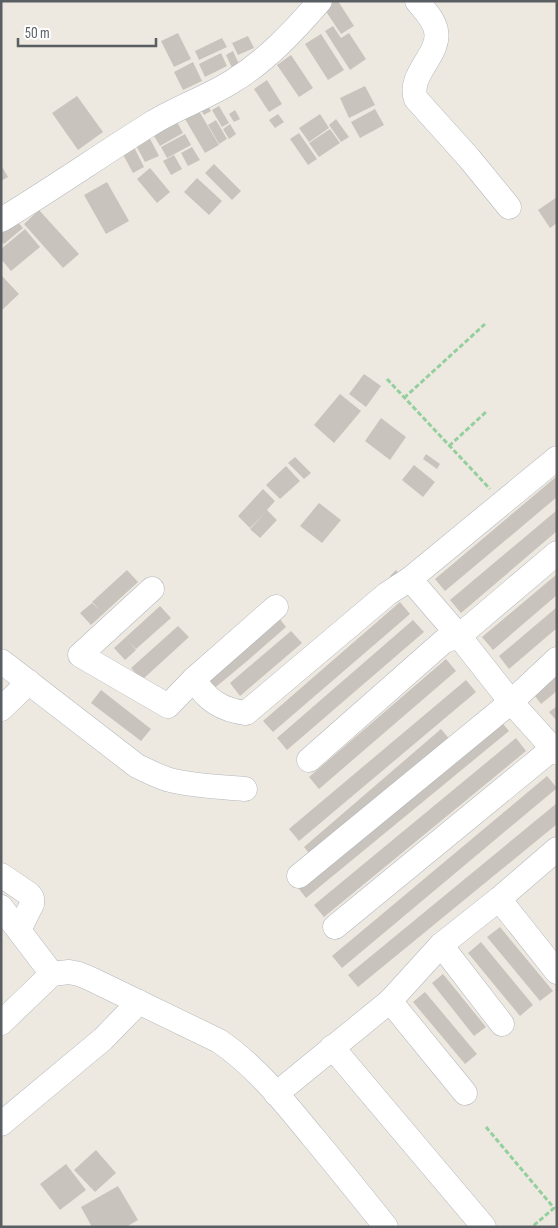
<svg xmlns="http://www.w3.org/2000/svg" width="558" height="1228" font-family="'Sofia Sans Condensed',sans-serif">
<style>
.building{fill:#c9c3bd}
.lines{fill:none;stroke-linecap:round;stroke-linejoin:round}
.minor-casing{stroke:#b3b8bd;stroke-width:25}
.path{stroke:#94cf9e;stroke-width:3;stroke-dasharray:5 2.5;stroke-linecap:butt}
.minor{stroke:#fff;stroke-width:24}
</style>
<rect width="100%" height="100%" fill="#eee9e0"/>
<g class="building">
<path d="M332,1H338L354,26L341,34L323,7Z"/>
<path d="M333,26L341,38L349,33L366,59L350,70L325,31Z"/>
<path d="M178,33L191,59L174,67L161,41Z"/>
<path d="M321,34L344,70L328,80L305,44Z"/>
<path d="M248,36L254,48L238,55L232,43Z"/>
<path d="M222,38L227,47L199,60L195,51Z"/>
<path d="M233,51L239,64L232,68L226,55Z"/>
<path d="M221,53L227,66L205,77L199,64Z"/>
<path d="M291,55L313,88L299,97L277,65Z"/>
<path d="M193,62L202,81L183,90L174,72Z"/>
<path d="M267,80L282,104L269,112L254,89Z"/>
<path d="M365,86L375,105L349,118L340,98Z"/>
<path d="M77,96L103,132L78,150L52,113Z"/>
<path d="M205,101L211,111L204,115L198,105Z"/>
<path d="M219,106L229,123L222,127L212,110Z"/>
<path d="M375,109L384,125L360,138L351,122Z"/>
<path d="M235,110L240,119L234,122L229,114Z"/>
<path d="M199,111L219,145L205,153L185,119Z"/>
<path d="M278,114L284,122L275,128L269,120Z"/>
<path d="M320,114L329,128L309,142L299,128Z"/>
<path d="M175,118L183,133L160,146L151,131Z"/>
<path d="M336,119L349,137L341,142L329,125Z"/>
<path d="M216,120L227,139L219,144L208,125Z"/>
<path d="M230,124L236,134L229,139L223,129Z"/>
<path d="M330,129L340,143L319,157L309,143Z"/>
<path d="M147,133L159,156L145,162L133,140Z"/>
<path d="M299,133L317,159L308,165L290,139Z"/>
<path d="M185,134L191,145L167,158L161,147Z"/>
<path d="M131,141L144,167L133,173L119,147Z"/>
<path d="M192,147L200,160L188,166L181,153Z"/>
<path d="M174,155L182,169L171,175L163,161Z"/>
<path d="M214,164L241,191L232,200L205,173Z"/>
<path d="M1,165L8,177L1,181Z"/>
<path d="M150,168L170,192L157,203L137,179Z"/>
<path d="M197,178L222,201L209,215L184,192Z"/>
<path d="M107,182L129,221L106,234L84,195Z"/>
<path d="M557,197V223L550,228L538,210Z"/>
<path d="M39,210L79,254L63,268L24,224Z"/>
<path d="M15,219L23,228L4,244L1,242V230Z"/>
<path d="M25,229L40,247L11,271L1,259V249Z"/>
<path d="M1,275L19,294L1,311Z"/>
<path d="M364,374L381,386L366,407L349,394Z"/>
<path d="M340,394L361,411L334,443L314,425Z"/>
<path d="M381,418L406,437L390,460L365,441Z"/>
<path d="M426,454L440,464L437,469L423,459Z"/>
<path d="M295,457L311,473L304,479L288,463Z"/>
<path d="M414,465L435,482L423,497L402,480Z"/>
<path d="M286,466L300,481L280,499L266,485Z"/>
<path d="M557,476V497L445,591L435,579Z"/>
<path d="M263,489L275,501L267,510L277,520L260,538L250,529L266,512L250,528L238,516Z"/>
<path d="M319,503L341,520L322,543L300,526Z"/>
<path d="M557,510V531L461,613L450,600Z"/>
<path d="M127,570L138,582L91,625L80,613L92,603L100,610L92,602Z"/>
<path d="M396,570L403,578L397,584L390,576Z"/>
<path d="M557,574V595L493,650L482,637Z"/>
<path d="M400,602L410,614L273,732L263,721Z"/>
<path d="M160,606L171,618L136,649L129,642L136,650L125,660L114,648Z"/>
<path d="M557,607V628L509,669L499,656Z"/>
<path d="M276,614L286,627L246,662L211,691L200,679Z"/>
<path d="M413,620L424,632L287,750L277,738Z"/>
<path d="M178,626L189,637L142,680L131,668Z"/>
<path d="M291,631L302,643L240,696L230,683Z"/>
<path d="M446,659L456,671L319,789L309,777Z"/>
<path d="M557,672V691L541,704L532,692Z"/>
<path d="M466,680L476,692L299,841L289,829Z"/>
<path d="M101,690L151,729L141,741L91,703Z"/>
<path d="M557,706V721L549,712Z"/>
<path d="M499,719L509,731L306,898L296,885Z"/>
<path d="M441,729L451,741L314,859L304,847Z"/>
<path d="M516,738L526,751L324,917L314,905Z"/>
<path d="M547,776L557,788L342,968L332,956Z"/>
<path d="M557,803V824L358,987L348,975Z"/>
<path d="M500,927L553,991L540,1001L487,937Z"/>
<path d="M481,942L533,1005L520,1016L468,953Z"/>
<path d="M443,974L486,1027L474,1036L432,983Z"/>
<path d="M425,992L477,1054L465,1064L413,1002Z"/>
<path d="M96,1150L116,1173L95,1192L74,1170Z"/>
<path d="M66,1164L86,1190L60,1210L40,1184Z"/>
<path d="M118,1186L138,1220L126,1227H92L81,1207Z"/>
</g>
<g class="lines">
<defs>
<g id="minor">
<path d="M417,1C424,10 434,19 436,31C441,54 407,75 416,99L469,158L509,207"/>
<path d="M1,220C52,189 101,155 152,123C178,107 208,97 233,81C267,60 294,31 320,1"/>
<path d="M410,579L459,636L511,702L557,753"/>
<path d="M152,589L80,655L168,706L194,679C206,700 222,710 246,713L387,594L410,579L557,458"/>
<path d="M1,661L137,766C148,771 159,777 170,780C194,786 220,787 245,789"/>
<path d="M194,679L276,607"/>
<path d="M1,709L29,682"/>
<path d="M309,760L444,641L459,636L557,553"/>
<path d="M1,875L29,894L32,898V904L19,930"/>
<path d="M299,876L511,702L557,659"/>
<path d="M499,899L557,972"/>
<path d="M1,907L52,974"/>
<path d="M335,927L557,745"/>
<path d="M441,945L502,1024"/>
<path d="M390,1001L465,1093"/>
<path d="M1,1023L52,974L69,972L79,974L91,979L219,1041C256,1066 285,1103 313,1137C338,1167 362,1197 386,1227"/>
<path d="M332,1047L484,1227"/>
<path d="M276,1094L390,1001L441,945L499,899L557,849"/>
<path d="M1,1124L103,1039L139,1002"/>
</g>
</defs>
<use href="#minor" class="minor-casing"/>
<g class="path">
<path d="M387,379L490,489"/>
<path d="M404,398L485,324"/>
<path d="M449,446L486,412"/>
<path d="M486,1127L554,1208L532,1227"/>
</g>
<use href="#minor" class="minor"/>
</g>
<rect width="558" height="1228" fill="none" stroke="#595e63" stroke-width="5"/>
<path d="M18 38v8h138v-8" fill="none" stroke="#595e63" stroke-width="2.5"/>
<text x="25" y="38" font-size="15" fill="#595e63" stroke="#ffffff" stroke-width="4" paint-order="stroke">50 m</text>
</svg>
